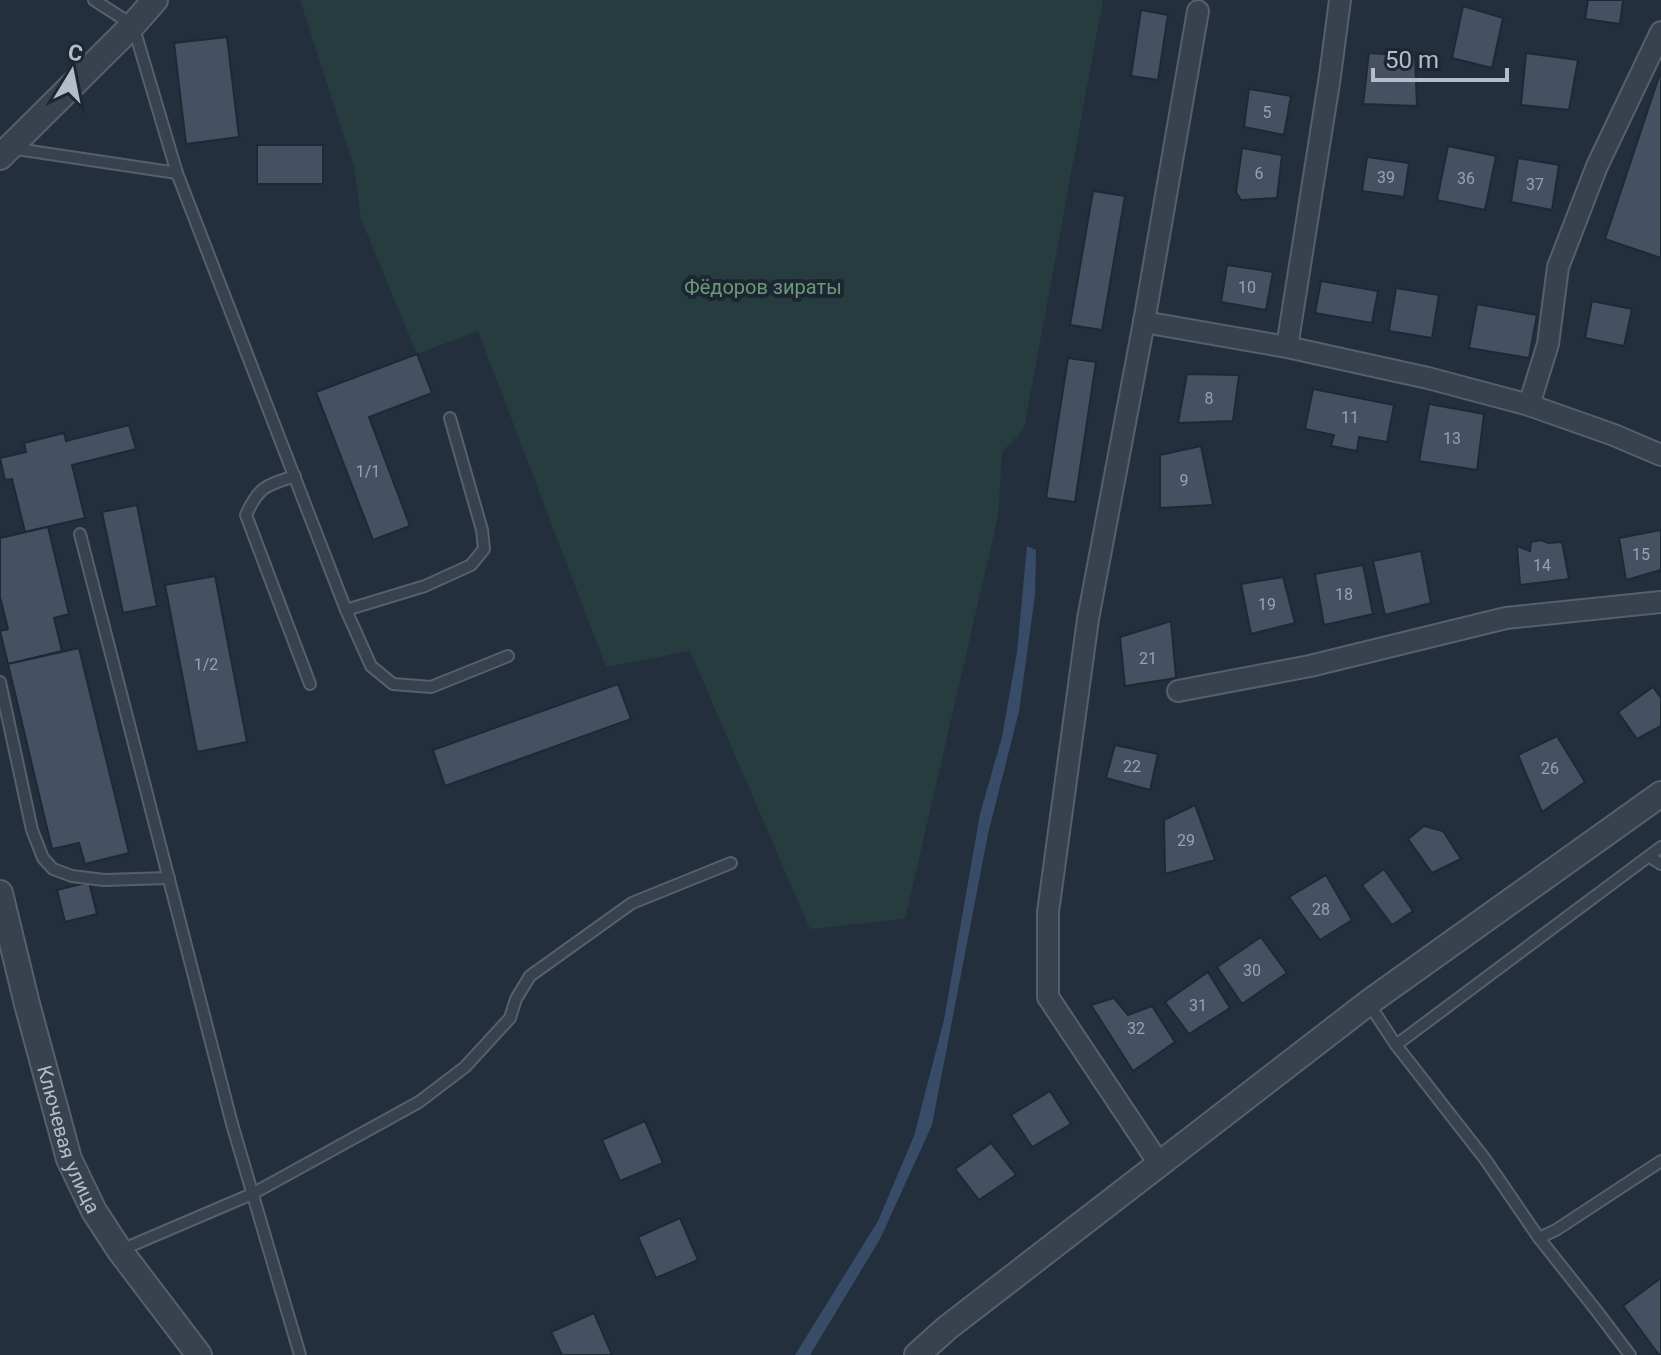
<svg xmlns="http://www.w3.org/2000/svg" width="1661" height="1355" font-family="Roboto,sans-serif">
<style>
.green{fill:#263c3f}
.water{fill:#394c67}
.building{fill:#455162;stroke:#1f2835;stroke-width:2}
.lines{fill:none;stroke-linecap:round;stroke-linejoin:round}
.service-casing{stroke:#565f6c;stroke-width:14}
.minor-casing{stroke:#565f6c;stroke-width:24}
.tertiary-casing{stroke:#565f6c;stroke-width:28}
.service{stroke:#38414e;stroke-width:10}
.minor{stroke:#38414e;stroke-width:20}
.tertiary{stroke:#38414e;stroke-width:24}
.labels{text-anchor:middle;dominant-baseline:central;stroke-width:8;stroke-linejoin:round;paint-order:stroke}
.number-label{font-size:16px;fill:#98a1af}
.park-label{font-size:20px;fill:#6b9a76;stroke:#1d2633}
.street-label{font-size:20px;fill:#b4bcc9;stroke:#1d2633}
</style>
<rect width="100%" height="100%" fill="#242f3e"/>
<path class="green" d="M300,0H1103L1024,429L1002,452L998,516L905,919L810,929L690,651L606,667L478,331L417,354L361,219L355,170Z"/>
<path class="water" d="M1027,546L1036,550L1035,595L1019,711L988,834L932,1125L880,1239L810,1355H795L878,1221L914,1136L944,1020L980,814L1002,737L1017,652Z"/>
<g class="building">
<path d="M1588,0H1623L1620,24L1585,19Z"/>
<path d="M1463,6L1503,18L1492,68L1452,58Z"/>
<path d="M1141,10L1168,15L1158,80L1131,76Z"/>
<path d="M227,37L239,137L186,144L174,43Z"/>
<path d="M1369,53L1415,56L1417,106L1363,104Z"/>
<path d="M1526,53L1578,60L1569,110L1521,105Z"/>
<path d="M1661,70V258L1605,239Z"/>
<path d="M1249,89L1291,96L1284,135L1244,127Z"/>
<rect x="257" y="145" width="66" height="39"/>
<path d="M1448,146L1496,156L1485,210L1437,200Z"/>
<path d="M1242,148L1282,155L1277,198L1241,200L1236,192Z"/>
<path d="M1367,157L1409,163L1404,197L1362,191Z"/>
<path d="M1518,158L1559,165L1552,210L1511,202Z"/>
<path d="M1093,191L1125,196L1102,330L1070,325Z"/>
<path d="M1227,265L1273,272L1266,310L1221,302Z"/>
<path d="M1321,281L1378,291L1372,323L1315,313Z"/>
<path d="M1396,288L1439,295L1432,338L1389,331Z"/>
<path d="M1592,301L1632,309L1624,346L1585,338Z"/>
<path d="M1477,304L1537,315L1529,358L1469,348Z"/>
<path d="M417,354L432,393L369,417L410,526L373,540L316,392Z"/>
<path d="M1068,358L1096,362L1075,502L1046,498Z"/>
<path d="M1187,374L1239,375L1233,421L1178,423Z"/>
<path d="M1313,389L1394,405L1387,442L1359,437L1357,451L1331,446L1334,435L1305,429Z"/>
<path d="M1429,404L1484,414L1477,470L1419,461Z"/>
<path d="M129,425L136,449L72,465L85,518L25,532L12,479L5,480L0,458L26,452L24,443L64,433L66,441Z"/>
<path d="M1201,446L1213,505L1160,508V455Z"/>
<path d="M137,505L157,606L123,613L102,512Z"/>
<path d="M48,527L69,614L54,618L62,651L8,664L0,631L8,629L0,597V538Z"/>
<path d="M1661,530V570L1626,580L1619,538Z"/>
<path d="M1541,540L1548,543L1562,542L1569,579L1520,585L1517,546L1530,551L1531,542Z"/>
<path d="M1421,551L1431,603L1385,615L1373,561Z"/>
<path d="M1363,565L1373,614L1324,625L1315,574Z"/>
<path d="M215,576L247,742L197,752L165,585Z"/>
<path d="M1283,577L1295,623L1251,634L1241,584Z"/>
<path d="M1171,621L1176,678L1125,686L1120,637Z"/>
<path d="M79,648L129,853L85,864L79,843L52,849L8,664Z"/>
<path d="M618,684L631,719L445,786L433,750Z"/>
<path d="M1653,687L1661,698V726L1637,739L1618,712Z"/>
<path d="M1557,736L1585,782L1542,812L1518,755Z"/>
<path d="M1115,745L1158,754L1150,790L1106,778Z"/>
<path d="M1195,805L1215,860L1165,874L1164,820Z"/>
<path d="M1424,826L1443,831L1461,859L1432,873L1408,839Z"/>
<path d="M1384,869L1413,911L1392,925L1362,885Z"/>
<path d="M1326,875L1352,920L1320,940L1289,897Z"/>
<path d="M89,882L97,914L65,922L57,890Z"/>
<path d="M1261,937L1287,973L1242,1004L1217,967Z"/>
<path d="M1208,972L1230,1008L1189,1034L1165,1002Z"/>
<path d="M1114,998L1128,1015L1152,1006L1175,1042L1133,1071L1091,1005Z"/>
<path d="M1050,1091L1071,1124L1032,1147L1011,1115Z"/>
<path d="M645,1121L663,1163L620,1181L602,1140Z"/>
<path d="M991,1143L1016,1175L979,1200L955,1169Z"/>
<path d="M680,1218L698,1260L656,1278L638,1237Z"/>
<path d="M1661,1278V1354L1659,1355L1623,1306Z"/>
<path d="M594,1313L612,1355H562L551,1332Z"/>
</g>
<g class="lines">
<defs>
<g id="service">
<path d="M94,0L133,25L177,173"/>
<path d="M10,148L177,173L346,610L371,666L393,684L431,687L508,656"/>
<path d="M295,476C267,485 259,486 246,515L310,684"/>
<path d="M80,534L232,1124L300,1355"/>
<path d="M346,610L425,586L471,565L484,549L482,530L450,418"/>
<path d="M0,682L32,830L43,858L53,869L72,876L104,880L169,878"/>
<path d="M1650,857L1661,864"/>
<path d="M1369,1004L1396,1045L1485,1159L1539,1238L1556,1230L1661,1161"/>
<path d="M1396,1045L1661,847"/>
<path d="M1539,1238L1596,1310L1630,1355"/>
<path d="M121,1250L252,1194L419,1102L465,1067L510,1018L516,999L530,976L632,903L731,863"/>
</g>
<g id="minor">
<path d="M1340,0L1330,76L1287,347L1428,378L1529,405"/>
<path d="M1661,32L1597,166L1558,267L1548,344L1529,405L1614,435L1661,455"/>
<path d="M1144,322L1287,347"/>
<path d="M1178,691L1310,666L1506,618L1661,602"/>
<path d="M1160,1165L1048,997V912L1088,619L1144,322L1198,11"/>
</g>
<g id="tertiary">
<path d="M0,157L133,25L155,0"/>
<path id="s1" d="M0,893L27,1004L69,1159L94,1211L120,1251L199,1355"/>
<path d="M917,1355L947,1328L1368,1003L1661,794"/>
</g>
</defs>
<use href="#service" class="service-casing"/>
<use href="#minor" class="minor-casing"/>
<use href="#tertiary" class="tertiary-casing"/>
<use href="#service" class="service"/>
<use href="#minor" class="minor"/>
<use href="#tertiary" class="tertiary"/>
</g>
<g class="labels">
<g class="number-label">
<text x="1267" y="112">5</text>
<text x="1259" y="173">6</text>
<text x="1386" y="177">39</text>
<text x="1466" y="178">36</text>
<text x="1535" y="184">37</text>
<text x="1247" y="287">10</text>
<text x="1209" y="398">8</text>
<text x="1350" y="417">11</text>
<text x="1452" y="438">13</text>
<text x="368" y="471">1/1</text>
<text x="1184" y="480">9</text>
<text x="1641" y="554">15</text>
<text x="1542" y="565">14</text>
<text x="1344" y="594">18</text>
<text x="1267" y="604">19</text>
<text x="1148" y="658">21</text>
<text x="206" y="664">1/2</text>
<text x="1132" y="766">22</text>
<text x="1550" y="768">26</text>
<text x="1186" y="840">29</text>
<text x="1321" y="909">28</text>
<text x="1252" y="970">30</text>
<text x="1198" y="1005">31</text>
<text x="1136" y="1028">32</text>
</g>
<g class="park-label">
<text x="763" y="287">Фёдоров зираты</text>
</g>
<g class="street-label">
<text stroke="none"><textPath href="#s1" startOffset="256">Ключевая улица</textPath></text>
</g>
</g>
<g transform="translate(72 72) rotate(10)" stroke="#1d2633" stroke-width="6" paint-order="stroke">
<path d="M0-6L14 30L0 20L-14 30Z" fill="#b4bcc9"/>
<text y="-12" font-size="22" font-weight="bold" text-anchor="middle" fill="#b4bcc9">С</text>
</g>
<path d="M1373 68v12h134v-12" fill="none" stroke="#b4bcc9" stroke-width="4"/>
<text x="1385" y="68" font-size="24" fill="#b4bcc9" stroke="#1d2633" stroke-width="6" paint-order="stroke">50 m</text>
</svg>
